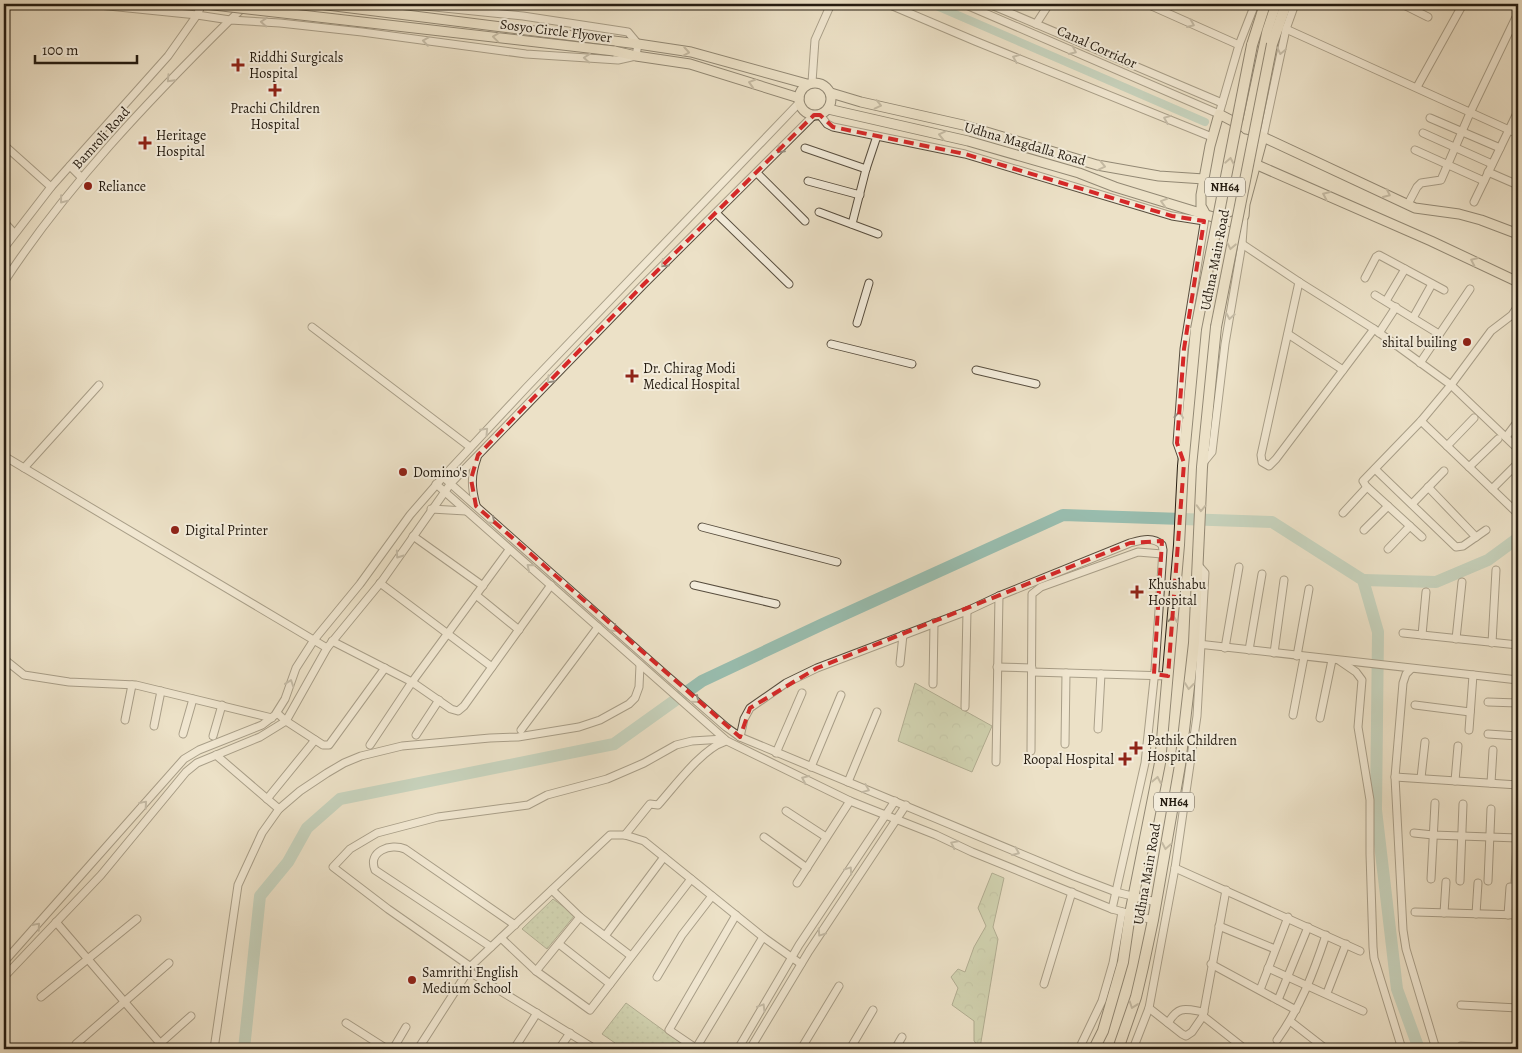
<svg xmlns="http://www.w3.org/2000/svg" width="1522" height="1053" font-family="Alegreya,serif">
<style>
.forest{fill:url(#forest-crowns);stroke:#6c7056}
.garden{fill:url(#garden-dots);stroke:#6c7056}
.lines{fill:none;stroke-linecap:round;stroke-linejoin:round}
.canal{stroke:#99beb0;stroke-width:8}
.river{stroke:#99beb0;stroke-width:12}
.minor-casing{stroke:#574d3e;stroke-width:9}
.major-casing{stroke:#251c11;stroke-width:11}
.highway-casing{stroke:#251c11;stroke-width:12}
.minor{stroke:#f3ecdb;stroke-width:7}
.major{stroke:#ece1c7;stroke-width:9}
.highway{stroke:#ece1c7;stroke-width:10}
.major-bridge-casing{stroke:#251c11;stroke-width:11;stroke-linecap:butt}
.highway-bridge-casing{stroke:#251c11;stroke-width:12;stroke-linecap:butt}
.major-bridge{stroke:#ece1c7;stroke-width:9}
.highway-bridge{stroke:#ece1c7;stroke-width:10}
.oneway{stroke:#968e80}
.oneway2{stroke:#928875}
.marked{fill:none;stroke:#d62828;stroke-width:4;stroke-dasharray:10 6;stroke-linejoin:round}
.poi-dot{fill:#8f2418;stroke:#f3ecdb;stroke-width:2}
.labels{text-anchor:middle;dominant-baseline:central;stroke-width:4;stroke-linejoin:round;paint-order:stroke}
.shield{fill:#f3ecdb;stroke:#635a4e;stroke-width:1}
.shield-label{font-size:12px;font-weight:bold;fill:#251c11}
.street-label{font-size:14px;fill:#251c11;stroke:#f3ecdb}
.poi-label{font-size:14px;fill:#251c11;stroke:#f3ecdb;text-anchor:start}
</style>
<defs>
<pattern id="forest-crowns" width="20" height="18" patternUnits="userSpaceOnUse" patternTransform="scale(1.25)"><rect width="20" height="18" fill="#b2c49a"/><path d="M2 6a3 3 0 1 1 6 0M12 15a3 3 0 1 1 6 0" fill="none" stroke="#99a884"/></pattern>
<pattern id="garden-dots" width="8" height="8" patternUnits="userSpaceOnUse" patternTransform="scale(1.25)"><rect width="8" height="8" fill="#b2c49a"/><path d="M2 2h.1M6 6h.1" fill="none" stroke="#99a884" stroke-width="1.8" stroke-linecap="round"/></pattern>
</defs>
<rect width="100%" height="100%" fill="#ece1c7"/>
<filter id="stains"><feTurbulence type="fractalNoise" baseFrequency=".004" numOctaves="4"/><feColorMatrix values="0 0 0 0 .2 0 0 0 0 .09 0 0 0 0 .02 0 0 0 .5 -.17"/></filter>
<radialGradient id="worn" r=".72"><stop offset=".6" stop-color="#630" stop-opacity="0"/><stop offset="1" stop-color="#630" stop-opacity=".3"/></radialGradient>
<g class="forest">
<path d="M915,683L992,726L972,772L898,741Z"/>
<path d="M992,873L1004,878L993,927L998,939L980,1048L974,1041V1021L952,1005L958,988L951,977L958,969L965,972L974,947L986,926L978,908Z"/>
</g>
<g class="garden">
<path d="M553,899L575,915L547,949L522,929Z"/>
<path d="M626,1003L689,1049H611L615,1043L602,1034Z"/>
</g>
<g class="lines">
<path class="canal" d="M932,4L1205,122"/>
<g class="river">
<path d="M1363,580L1436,582L1488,560L1518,538"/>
<path d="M244,1049L260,896L288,862L307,828L340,799L614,744L702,681L823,624L1063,515L1272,522L1363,580L1378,632L1376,810L1397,989L1419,1049"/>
</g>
<defs>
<g id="minor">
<path d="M202,4L197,15L230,20L247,4"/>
<path d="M888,4L975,41L1212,137"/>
<path d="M964,4L1219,114L1239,45L1255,4"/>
<path d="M989,4L1222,103"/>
<path d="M1147,4L1239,45"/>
<path d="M1402,4L1428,17"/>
<path d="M1036,24L1049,4"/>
<path d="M1286,29L1518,134"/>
<path d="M812,82L815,40L831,4"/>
<path d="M1417,87L1463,4"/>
<path d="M820,115L827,124L833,127L965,154L1172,216L1204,221"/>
<path d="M1430,118L1500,148"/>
<path d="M1423,133L1492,164"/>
<path d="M1263,137L1286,29L1295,4"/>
<path d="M4,145L51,187"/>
<path d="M805,148L866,169"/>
<path d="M1415,150L1484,181"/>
<path d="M70,166L82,178"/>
<path d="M1488,172L1518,185"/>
<path d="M757,173L805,221"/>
<path d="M808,181L860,195"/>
<path d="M1474,202L1518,111"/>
<path d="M1408,204L1417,187L1421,183L1441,180L1470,113L1518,13"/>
<path d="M819,212L878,234"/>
<path d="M716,213L789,284"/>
<path d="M4,222L14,233"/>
<path d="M852,224L866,169L877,136"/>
<path d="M1242,244L1299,282L1374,329L1451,385L1518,449"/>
<path d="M4,248L51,187L168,56L197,15L89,4"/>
<path d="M1365,278L1376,257L1379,255L1444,290"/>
<path d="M4,282C67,186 148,101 230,20L280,23L362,32L526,54L618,60L636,56L638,44L628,32L523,16L405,4"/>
<path d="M1299,282L1261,455L1262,462L1269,466L1276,459L1374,329"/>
<path d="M1375,295L1439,334"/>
<path d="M1386,301L1405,269"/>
<path d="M1413,318L1432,284"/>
<path d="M857,323L869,283"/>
<path d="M312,327L470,447"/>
<path d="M1379,333L1396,307"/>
<path d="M1288,334L1343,370"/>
<path d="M831,344L912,364"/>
<path d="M1420,363L1470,289"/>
<path d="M976,370L1036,384"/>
<path d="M1421,421L1515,511"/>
<path d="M1506,437L1518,421"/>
<path d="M1447,446L1474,418"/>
<path d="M4,456L327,648"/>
<path d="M1183,460L1177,443L1184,349L1205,218"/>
<path d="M1203,463L1212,452L1225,344L1242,244L1244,216"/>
<path d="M1469,467L1498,439"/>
<path d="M24,468L99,385"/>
<path d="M1375,469L1456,547L1463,546L1486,530"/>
<path d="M443,477L665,674L726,727L740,737L1074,876L1116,892L1156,902"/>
<path d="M436,484L727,741L850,801L936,835L972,852L1112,909L1153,920"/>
<path d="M1428,487L1476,537"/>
<path d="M1492,489L1518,463"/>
<path d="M1412,504L1444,471"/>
<path d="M476,505C471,487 471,475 477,458"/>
<path d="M431,509L466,511"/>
<path d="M1343,513L1367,487"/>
<path d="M702,527L837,562"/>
<path d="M1364,530L1388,506"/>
<path d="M413,536L483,586"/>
<path d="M1422,537L1366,486L1363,481L1421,421L1451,385L1491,331L1512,315L1518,306"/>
<path d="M1388,549L1410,526"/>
<path d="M380,583L492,667"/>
<path d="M694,585L776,604"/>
<path d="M476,595L519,630"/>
<path d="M1403,633L1518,645"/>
<path d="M1422,635L1426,592"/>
<path d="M1456,639L1462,582"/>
<path d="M332,641L412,682L451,709L458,711L464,706L551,585"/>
<path d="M1492,643L1496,570"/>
<path d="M1198,644L1518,680"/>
<path d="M1225,648L1239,567"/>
<path d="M1249,650L1262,574"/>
<path d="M1274,653L1284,580"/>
<path d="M1297,656L1309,589"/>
<path d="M4,659L24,675L69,682L136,685L272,718"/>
<path d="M1340,661L1356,672L1362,680L1358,727L1370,800V854L1373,947L1374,958L1402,1049"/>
<path d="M900,663L903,635"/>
<path d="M997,667L1032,668"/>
<path d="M1411,669L1406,674L1403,683L1395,777L1403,930L1406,949L1436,1049"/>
<path d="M1032,672L1168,676"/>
<path d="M933,684L934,623"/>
<path d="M1488,702L1518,703"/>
<path d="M1415,705L1470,712"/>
<path d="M965,707L967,611"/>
<path d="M277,713L286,721L323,745H329L385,668"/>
<path d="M1293,715L1304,657"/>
<path d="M1320,718L1332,660"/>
<path d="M125,720L132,685"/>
<path d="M154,726L161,691"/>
<path d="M1098,729L1101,674"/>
<path d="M521,730L598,627"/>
<path d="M1469,730L1473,675"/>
<path d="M183,734L193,699"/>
<path d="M1488,734L1518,736"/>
<path d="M416,735L439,700"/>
<path d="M213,736L222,705"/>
<path d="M740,737L744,719L750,708L786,683L817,668L967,611L999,596L1130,543C1141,540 1153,536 1162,545L1163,550L1155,670L1145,763L1112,909"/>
<path d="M1065,744L1066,673"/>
<path d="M370,745L412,682L509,550"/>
<path d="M1031,751L1032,594L1041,587L1138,552L1162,554"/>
<path d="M776,753L802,693"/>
<path d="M216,755L279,809"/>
<path d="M996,762L999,596"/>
<path d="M811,767L841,695"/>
<path d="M1395,777L1518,785"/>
<path d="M1421,778L1425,742"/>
<path d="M1455,781L1458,746"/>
<path d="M848,782L877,712"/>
<path d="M1491,783L1493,750"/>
<path d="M267,799L315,740"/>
<path d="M786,811L826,837"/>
<path d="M1414,833L1433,835L1518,838"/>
<path d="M625,835L650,804L658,805C674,787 702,749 724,742"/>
<path d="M764,837L807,868"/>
<path d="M1175,868L1360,951"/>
<path d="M1431,879L1435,803"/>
<path d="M1460,881L1463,804"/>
<path d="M1488,881L1491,809"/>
<path d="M797,883L850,801"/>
<path d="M1515,883L1518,822"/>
<path d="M552,890L580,917L631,956"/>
<path d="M1415,912L1518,915"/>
<path d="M1444,913L1446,882"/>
<path d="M1476,914L1478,883"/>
<path d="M1508,915L1510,887"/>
<path d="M56,922L165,1049"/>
<path d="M1219,926L1275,949"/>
<path d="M605,936L664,857"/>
<path d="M501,938L536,971L590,1010L691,879"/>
<path d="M559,944L610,984"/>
<path d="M491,947L375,870C367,851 391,843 405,849L515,925"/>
<path d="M4,962L184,759L199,750L262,725L275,715L285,699L296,668L314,640L360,584L410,515L443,477L526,388L799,103"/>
<path d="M1211,964L1296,1010"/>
<path d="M471,967L388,909L333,867L350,849L377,833L438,817L528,805L547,795L607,779L644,763L676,745L692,741L724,739"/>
<path d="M1268,968L1363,1011"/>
<path d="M468,971L595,1049"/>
<path d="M536,971L580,917"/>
<path d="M4,977L101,875L186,772L197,763L260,737L286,721L327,648L382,581L451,483L643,285L814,115"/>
<path d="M657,977L682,935L712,896"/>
<path d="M1044,984L1072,892"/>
<path d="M1260,990L1288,917"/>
<path d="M1327,993L1346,944"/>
<path d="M41,997L137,919"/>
<path d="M1278,1000L1308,927"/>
<path d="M1461,1005L1518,1008"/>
<path d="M1149,1008L1182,1034L1186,1036L1192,1032L1203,1016L1226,890"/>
<path d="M1203,1016L1245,1049"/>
<path d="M1290,1021L1326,1049"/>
<path d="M346,1023L387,1049"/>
<path d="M1168,1023C1179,1005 1185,1009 1204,1012"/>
<path d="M1277,1040C1301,1006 1313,974 1326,935"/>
<path d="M76,1044L169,963"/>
<path d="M1461,1046L1518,1048"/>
<path d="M696,1048L763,937"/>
<path d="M154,1049L191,1016"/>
<path d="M214,1049L238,885L262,833L279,809L300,791L327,773L344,763L361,756L402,746L490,738L518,737L579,727L600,720L629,704L635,698L639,687L640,665"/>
<path d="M393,1049L406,1027"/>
<path d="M418,1049L472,965L610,835H625L644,841L763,937L801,964"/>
<path d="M514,1049L537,1013"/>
<path d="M559,1049L570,1033"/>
<path d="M697,1049L669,1030L736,915"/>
<path d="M738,1049L799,945L895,801"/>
<path d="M750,1049L809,951L906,805"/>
<path d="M801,1049L839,986"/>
<path d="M850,1049L873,1010"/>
<path d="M895,1049L902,1037"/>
<path d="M956,1049V1048"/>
<path d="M1079,1049L1102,1001L1113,963L1122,912"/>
<path d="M1133,1049L1149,1008L1175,868L1197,716L1205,573L1199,566"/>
</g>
<g id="major">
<path d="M319,4L638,44L691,52L807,84"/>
<path d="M614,51L636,56L690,64L799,98"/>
<circle cx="815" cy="99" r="16"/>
<path d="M831,93L861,102L963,125L1097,165L1159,176L1204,179"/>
<path d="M828,109L968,141L1079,173L1115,187L1223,220L1231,222L1244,216L1245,204L1263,137L1219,114L1210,146L1201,195V206L1206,215"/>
<path d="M1246,129L1267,31L1276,4"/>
<path d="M1263,137L1415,208L1459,214L1481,220L1518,234"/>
<path d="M1255,164L1431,241L1518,282"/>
</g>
<g id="highway">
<path d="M1272,44L1286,4"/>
<path d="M1252,45L1265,4"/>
<path d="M1094,1049L1103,1031L1123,962L1130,914L1160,763L1179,545L1183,466L1196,329"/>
<path d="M1118,1049L1136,997L1143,967L1153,920L1180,765L1194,643L1202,467L1216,327"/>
</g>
</defs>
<use href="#minor" class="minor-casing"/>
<use href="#major" class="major-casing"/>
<use href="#highway" class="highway-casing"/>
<use href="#minor" class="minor"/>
<use href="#major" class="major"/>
<use href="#highway" class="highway"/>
<defs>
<path id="major-bridge" d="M205,4L614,51"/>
<g id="highway-bridge">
<path d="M1216,327L1272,44"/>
<path d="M1196,329L1252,45"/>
</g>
</defs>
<use href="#major-bridge" class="major-bridge-casing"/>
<use href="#highway-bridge" class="highway-bridge-casing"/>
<use href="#major-bridge" class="major-bridge"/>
<use href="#highway-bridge" class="highway-bridge"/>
</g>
<defs><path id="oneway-chevron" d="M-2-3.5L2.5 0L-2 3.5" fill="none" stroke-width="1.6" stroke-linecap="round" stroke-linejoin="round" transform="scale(1.25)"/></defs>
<g class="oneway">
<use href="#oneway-chevron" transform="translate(264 22) rotate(-176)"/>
<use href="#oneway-chevron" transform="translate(1191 24) rotate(23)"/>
<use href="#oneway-chevron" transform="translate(426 41) rotate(-172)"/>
<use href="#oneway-chevron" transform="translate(1073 51) rotate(24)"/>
<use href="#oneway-chevron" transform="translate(1281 51) rotate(103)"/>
<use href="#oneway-chevron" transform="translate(587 58) rotate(-176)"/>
<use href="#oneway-chevron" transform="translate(1016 58) rotate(-158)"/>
<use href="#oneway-chevron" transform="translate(170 79) rotate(133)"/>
<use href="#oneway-chevron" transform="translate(1167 119) rotate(-158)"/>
<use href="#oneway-chevron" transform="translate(780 150) rotate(135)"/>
<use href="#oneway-chevron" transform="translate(63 200) rotate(129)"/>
<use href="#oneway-chevron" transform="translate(664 264) rotate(136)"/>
<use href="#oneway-chevron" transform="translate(1230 316) rotate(100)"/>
<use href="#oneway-chevron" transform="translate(550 380) rotate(134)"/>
<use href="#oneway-chevron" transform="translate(1179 415) rotate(-86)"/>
<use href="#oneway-chevron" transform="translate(485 431) rotate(-47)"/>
<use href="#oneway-chevron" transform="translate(492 521) rotate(42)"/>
<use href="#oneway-chevron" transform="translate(399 555) rotate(125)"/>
<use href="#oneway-chevron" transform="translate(530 567) rotate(-140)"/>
<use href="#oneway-chevron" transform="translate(614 629) rotate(42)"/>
<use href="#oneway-chevron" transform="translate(290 683) rotate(-71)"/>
<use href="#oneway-chevron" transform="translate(696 700) rotate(41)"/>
<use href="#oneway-chevron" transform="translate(805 779) rotate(-155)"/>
<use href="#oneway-chevron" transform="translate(866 789) rotate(22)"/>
<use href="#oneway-chevron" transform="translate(144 804) rotate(-49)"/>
<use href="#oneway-chevron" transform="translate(954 844) rotate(-154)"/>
<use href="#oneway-chevron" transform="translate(1016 852) rotate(23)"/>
<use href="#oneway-chevron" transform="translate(849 870) rotate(-56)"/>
<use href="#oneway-chevron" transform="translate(37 926) rotate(-49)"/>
<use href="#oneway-chevron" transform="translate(821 933) rotate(124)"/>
<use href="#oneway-chevron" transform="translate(762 1007) rotate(-59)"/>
</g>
<g class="oneway2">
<use href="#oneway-chevron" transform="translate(496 37) rotate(-173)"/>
<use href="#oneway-chevron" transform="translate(686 52) rotate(10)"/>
<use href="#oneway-chevron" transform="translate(752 83) rotate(-163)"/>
<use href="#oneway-chevron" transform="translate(878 105) rotate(13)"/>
<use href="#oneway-chevron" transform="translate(942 135) rotate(-167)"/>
<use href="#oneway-chevron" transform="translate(1230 161) rotate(-80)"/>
<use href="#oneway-chevron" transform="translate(1102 166) rotate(13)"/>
<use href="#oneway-chevron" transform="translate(1387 194) rotate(25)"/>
<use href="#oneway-chevron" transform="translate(1326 195) rotate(-156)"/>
<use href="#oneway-chevron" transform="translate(1164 202) rotate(-163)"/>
<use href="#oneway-chevron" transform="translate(1231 246) rotate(101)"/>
<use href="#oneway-chevron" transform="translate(1474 261) rotate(-155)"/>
<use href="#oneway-chevron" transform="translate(1201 508) rotate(92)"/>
<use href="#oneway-chevron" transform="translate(1173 619) rotate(-85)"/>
<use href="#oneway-chevron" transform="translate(1189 686) rotate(97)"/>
<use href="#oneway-chevron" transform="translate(1157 780) rotate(-79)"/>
<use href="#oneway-chevron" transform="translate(1166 846) rotate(100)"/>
<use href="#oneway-chevron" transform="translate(1133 1005) rotate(109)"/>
</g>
<path d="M0 0H1522V1053H0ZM814,115H820L833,127L965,154L1172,216L1204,221L1184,349L1177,443L1184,463L1168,676L1154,674L1162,541L1130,543L817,668L750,708L740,737L476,506L471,479L478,455L643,285Z" fill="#ece1c7" fill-opacity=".55" fill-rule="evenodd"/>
<path class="marked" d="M814,115H820L833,127L965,154L1172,216L1204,221L1184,349L1177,443L1184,463L1168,676L1154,674L1162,541L1130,543L817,668L750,708L740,737L476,506L471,479L478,455L643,285Z"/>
<g class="poi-dot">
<path d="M235.5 57.5h5v5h5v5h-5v5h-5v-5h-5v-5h5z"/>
<path d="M272.5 82.5h5v5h5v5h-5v5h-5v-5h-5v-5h5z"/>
<path d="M142.5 135.5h5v5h5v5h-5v5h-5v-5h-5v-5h5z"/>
<circle cx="88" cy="186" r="5"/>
<circle cx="1467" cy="342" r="5"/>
<path d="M629.5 368.5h5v5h5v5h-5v5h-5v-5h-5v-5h5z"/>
<circle cx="403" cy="472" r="5"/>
<circle cx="175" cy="530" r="5"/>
<path d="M1134.5 584.5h5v5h5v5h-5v5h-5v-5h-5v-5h5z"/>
<path d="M1133.5 740.5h5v5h5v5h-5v5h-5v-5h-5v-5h5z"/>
<path d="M1122.5 751.5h5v5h5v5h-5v5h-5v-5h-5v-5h5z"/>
<circle cx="412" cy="980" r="5"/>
</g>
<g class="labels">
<g class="shield">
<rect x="1205" y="177.5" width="40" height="19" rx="4"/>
<rect x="1154" y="792.5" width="40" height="19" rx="4"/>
</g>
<g class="shield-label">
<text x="1225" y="187">NH64</text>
<text x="1174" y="802">NH64</text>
</g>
<g class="street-label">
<text transform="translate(556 31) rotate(7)">Sosyo Circle Flyover</text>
<text transform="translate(1097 47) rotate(24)">Canal Corridor</text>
<text transform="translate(101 138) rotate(-48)">Bamroli Road</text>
<text transform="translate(1025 144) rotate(16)">Udhna Magdalla Road</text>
<text transform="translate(1215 260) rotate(-79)">Udhna Main Road</text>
<text transform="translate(1147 874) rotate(-80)">Udhna Main Road</text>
</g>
<g class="poi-label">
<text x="249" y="57">Riddhi Surgicals<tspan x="249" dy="16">Hospital</tspan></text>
<text x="275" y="108" text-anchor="middle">Prachi Children<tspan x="275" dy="16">Hospital</tspan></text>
<text x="156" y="135">Heritage<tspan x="156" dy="16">Hospital</tspan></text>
<text x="98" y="186">Reliance</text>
<text x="1457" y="342" text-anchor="end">shital builing</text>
<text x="643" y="368">Dr. Chirag Modi<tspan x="643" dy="16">Medical Hospital</tspan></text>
<text x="413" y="472">Domino's</text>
<text x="185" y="530">Digital Printer</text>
<text x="1148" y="584">Khushabu<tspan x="1148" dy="16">Hospital</tspan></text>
<text x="1147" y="740">Pathik Children<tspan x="1147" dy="16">Hospital</tspan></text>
<text x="1114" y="759" text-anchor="end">Roopal Hospital</text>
<text x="422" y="972">Samrithi English<tspan x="422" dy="16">Medium School</tspan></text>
</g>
</g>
<rect width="1522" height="1053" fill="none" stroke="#ece1c7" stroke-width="20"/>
<rect x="5" y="5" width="1512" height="1043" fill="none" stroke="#251c11" stroke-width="2.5"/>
<rect x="10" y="10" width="1502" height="1033" fill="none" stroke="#251c11"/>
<path d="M35 55v8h102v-8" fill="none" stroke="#251c11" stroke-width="2.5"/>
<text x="42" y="55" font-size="15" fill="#251c11" stroke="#f3ecdb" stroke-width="4" paint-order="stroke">100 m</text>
<rect width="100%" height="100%" filter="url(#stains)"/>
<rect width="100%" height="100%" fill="url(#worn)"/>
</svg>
